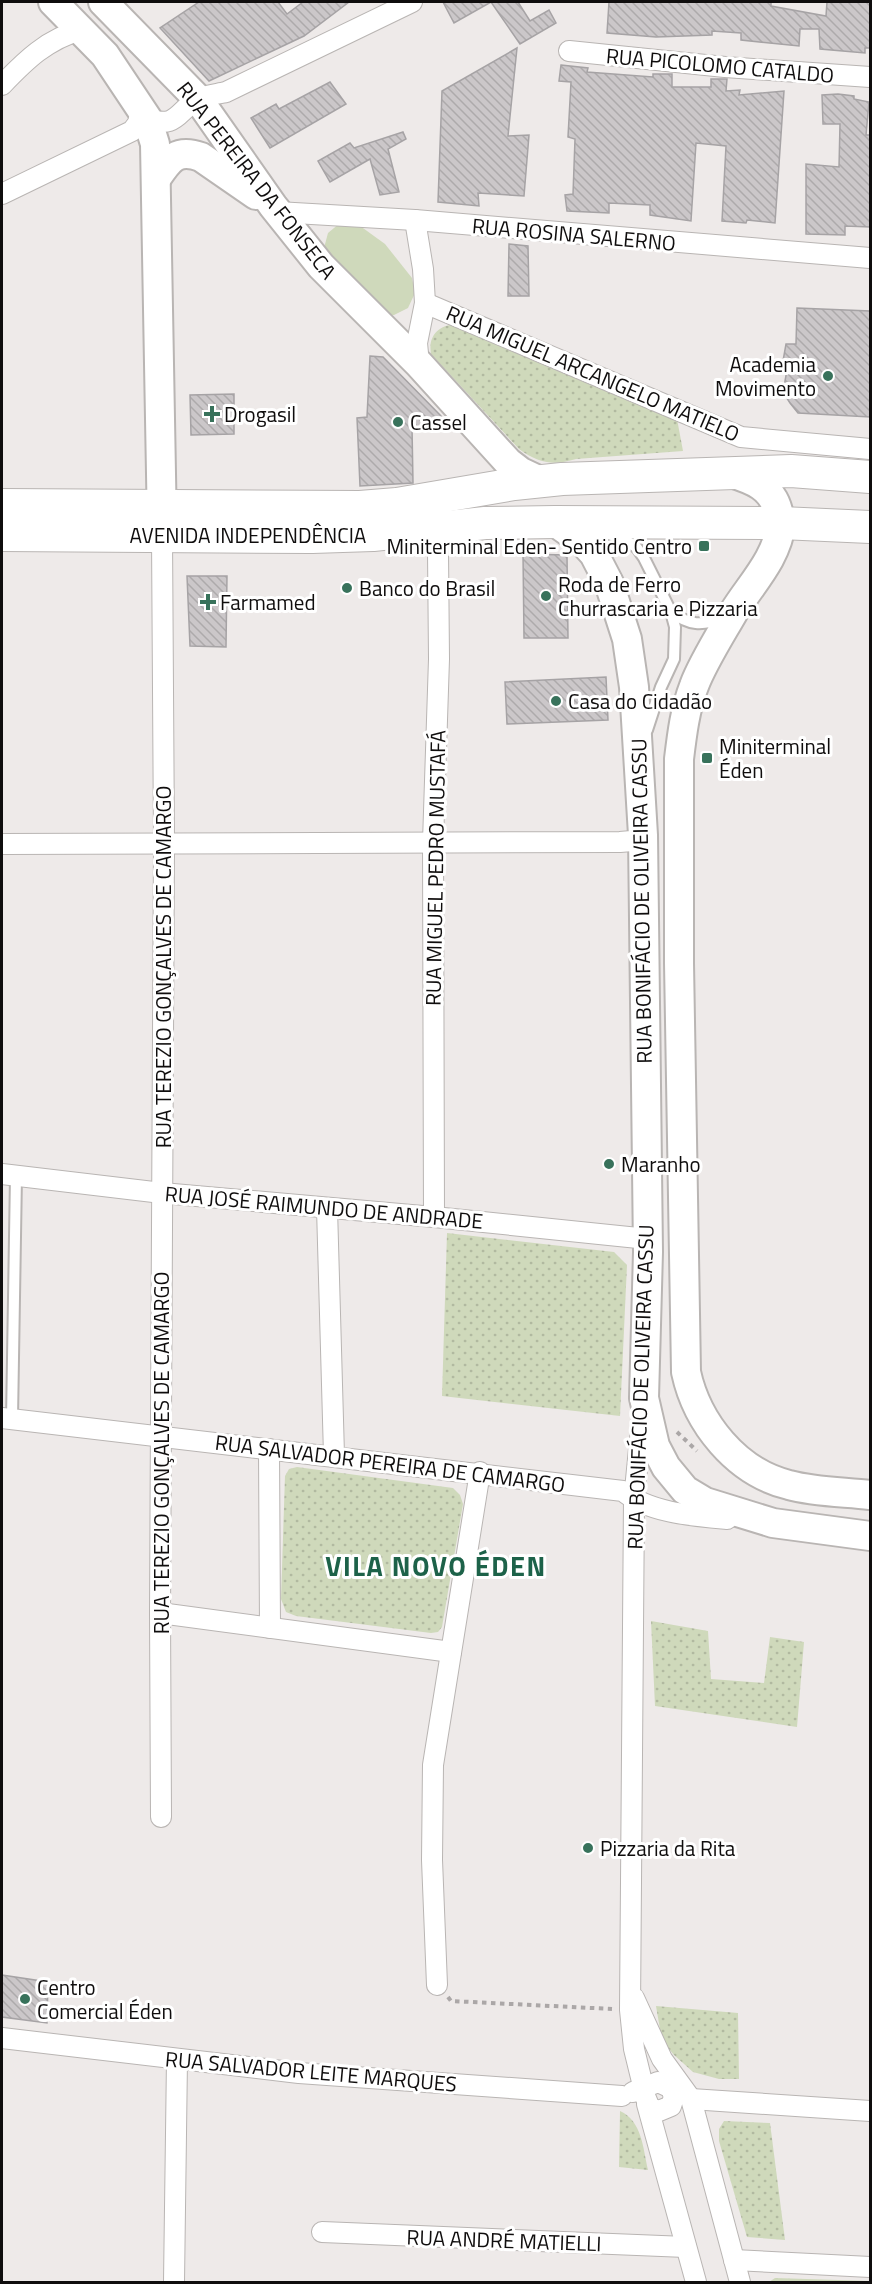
<svg xmlns="http://www.w3.org/2000/svg" width="872" height="2284" font-family="'Titillium Web',sans-serif">
<style>
.green{fill:#cfd9bb}
.park{fill:url(#park-dots)}
.building{fill:url(#building-back-hatch);stroke:#a6a3a5;stroke-width:1.5}
.lines{fill:none;stroke-linecap:round;stroke-linejoin:round}
.lane-casing{stroke:#b9b5b3;stroke-width:14}
.street-casing{stroke:#b9b5b3;stroke-width:22}
.secondary-casing{stroke:#b9b5b3;stroke-width:32}
.primary-casing{stroke:#b9b5b3;stroke-width:34}
.path{stroke:#aba7a7;stroke-width:4;stroke-dasharray:4.5 4.5;stroke-linecap:butt}
.lane{stroke:#fff;stroke-width:10}
.street{stroke:#fff;stroke-width:20}
.secondary{stroke:#fff;stroke-width:28}
.primary{stroke:#fff;stroke-width:32}
.poi-dot{fill:#38725b;stroke:#fff;stroke-width:2}
.labels{text-anchor:middle;dominant-baseline:central;stroke-width:6;stroke-linejoin:round;paint-order:stroke}
.street-label{font-size:21px;fill:#0f0d0d;stroke:#fff}
.poi-label{font-size:21px;fill:#0f0d0d;stroke:#fff;text-anchor:start}
.district-label{font-size:27px;font-weight:bold;letter-spacing:1.5px;fill:#1d6249;stroke:#fff}
</style>
<defs>
<pattern id="park-dots" width="8" height="8" patternUnits="userSpaceOnUse" patternTransform="scale(1.5)"><rect width="8" height="8" fill="#cfd9bb"/><path d="M2 2h.1M6 6h.1" fill="none" stroke="#b1b9a0" stroke-width="1.8" stroke-linecap="round"/></pattern>
<pattern id="building-back-hatch" width="6" height="6" patternUnits="userSpaceOnUse" patternTransform="scale(1.5)"><rect width="6" height="6" fill="#cbc7c9"/><path d="M-1 5l2 2M0 0l6 6M5-1l2 2" fill="none" stroke="#adaaab"/></pattern>
</defs>
<rect width="100%" height="100%" fill="#eeeae9"/>
<path class="green" d="M340,223H356L385,244L412,278L415,293L408,308L394,315L386,316L324,248L328,233Z"/>
<g class="park">
<path d="M455,324L677,419L683,451L576,459C553,466 538,463 519,449L431,354C428,337 437,326 455,324Z"/>
<path d="M447,1233L614,1252L627,1265L620,1416L442,1396Z"/>
<path d="M297,1467L453,1488L460,1495L463,1504L442,1627L438,1632L431,1633L296,1616L286,1612L281,1599L285,1476L289,1469Z"/>
<path d="M651,1621L708,1631L711,1679L764,1683L770,1637L804,1642L797,1727L655,1706Z"/>
<path d="M656,2006L738,2013L739,2079H719L693,2072L674,2055L662,2041Z"/>
<path d="M620,2111C642,2121 643,2148 648,2170L619,2167Z"/>
<path d="M724,2121L770,2123L785,2240L747,2237L719,2141V2129Z"/>
<path d="M775,2278L870,2281V2282H769Z"/>
</g>
<g class="building">
<path d="M199,2H278L287,14L303,2H349L304,36L209,81L160,28Z"/>
<path d="M443,2H518L530,21L549,10L556,23L520,44L491,2L454,23Z"/>
<path d="M609,2H771V6L826,16L827,2H870V48H865V53L820,49L819,29H800L799,46L741,40V33L712,31V35L656,37L607,33Z"/>
<path d="M517,48L508,136L529,135L524,196L478,193L479,206L438,202L442,91Z"/>
<path d="M561,65L588,68L587,72L653,77V74H672V87H711V79H727L726,91L740,90L739,95L784,91L775,223L747,220L746,223L722,221L726,146L696,143L691,221L650,215V205L609,203V213L567,211L565,195L573,194L575,139L568,137L571,82L559,81Z"/>
<path d="M330,82L346,104L270,148L251,118L276,104L279,109Z"/>
<path d="M838,94L854,96V99L869,102L866,135H870V227L845,226V235L806,234V164L839,167L840,124H823L822,95Z"/>
<path d="M403,132L406,139L388,149L399,192L380,195L370,159L330,182L318,161L350,143L354,148Z"/>
<path d="M509,244L528,246L529,296H508Z"/>
<path d="M797,308L870,311V417L798,413L790,403L783,392L789,359L783,361L786,344H796Z"/>
<path d="M370,356L383,357L441,416L439,427H412L413,483L360,486L357,418L367,417Z"/>
<path d="M234,394V434L191,435L190,395Z"/>
<path d="M523,554L567,555L568,638H524Z"/>
<path d="M187,576H227L226,647L190,646Z"/>
<path d="M606,677L608,720L507,724L505,682Z"/>
<path d="M2,1975L48,1982L47,2023L2,2017Z"/>
</g>
<g class="lines">
<defs>
<g id="lane">
<path d="M607,533L627,541L637,548L644,558L671,612L675,627L674,659L661,687L647,730"/>
<path d="M671,612C689,625 702,627 723,617"/>
<path d="M12,1419L16,1176"/>
</g>
<g id="street">
<path d="M569,51L725,67L870,77"/>
<path d="M2,85C25,61 47,39 81,30"/>
<path d="M147,118C177,130 177,111 198,99C205,95 218,94 226,92L412,2"/>
<path d="M2,194L132,131L138,123L141,110"/>
<path d="M277,212L415,220L870,258"/>
<path d="M415,220L423,269L425,303L417,343L419,364"/>
<path d="M425,303L741,437L870,449"/>
<path d="M418,529C430,533 434,541 438,552L439,659L433,842L434,1217"/>
<path d="M2,844L620,842L632,841L643,835"/>
<path d="M2,1174L162,1193L434,1217L648,1239"/>
<path d="M327,1208L334,1455"/>
<path d="M2,1418L623,1491C649,1513 694,1516 727,1519"/>
<path d="M642,1418L634,1500L630,2010L634,2049L645,2094"/>
<path d="M269,1449L270,1628"/>
<path d="M160,1613L451,1652"/>
<path d="M161,1817L160,1613L164,843L162,536"/>
<path d="M437,1985L432,1860L433,1765L480,1472"/>
<path d="M634,1998L662,2059L691,2099L740,2282"/>
<path d="M2,2038L299,2073L622,2096"/>
<path d="M633,2092L658,2082L671,2088L674,2097L671,2106L659,2111L650,2108L645,2096"/>
<path d="M691,2099L870,2111"/>
<path d="M647,2104L696,2282"/>
<path d="M322,2232L686,2247"/>
<path d="M734,2260L870,2267"/>
<path d="M174,2282L177,2059"/>
</g>
<g id="secondary">
<path d="M53,2L105,55L147,118L155,144L162,528"/>
<path d="M103,2L198,99L273,206L321,266L419,364L508,462L521,472L540,481"/>
<path d="M156,179C169,160 176,148 201,157L256,195"/>
<path d="M731,473C753,480 772,487 778,511C779,515 781,520 781,524C777,559 750,585 733,613C721,634 702,664 694,686C685,709 682,734 679,759V963L686,1372C697,1423 736,1472 789,1485C814,1492 844,1492 870,1495"/>
<path d="M555,522L583,542L594,554L609,583L627,639L634,687L643,835L648,1252L644,1398L655,1446L666,1467L685,1490L705,1502L773,1523L870,1536"/>
</g>
<g id="primary">
<path d="M2,505L360,507L397,504L514,484L562,479L791,471L870,477"/>
<path d="M2,535L312,537L373,535L485,523L555,522L781,523L870,527"/>
</g>
</defs>
<use href="#lane" class="lane-casing"/>
<use href="#street" class="street-casing"/>
<use href="#secondary" class="secondary-casing"/>
<use href="#primary" class="primary-casing"/>
<g class="path">
<path d="M677,1432L697,1451"/>
<path d="M448,1997L451,2001L612,2009"/>
</g>
<use href="#lane" class="lane"/>
<use href="#street" class="street"/>
<use href="#secondary" class="secondary"/>
<use href="#primary" class="primary"/>
</g>
<g class="poi-dot">
<circle cx="828" cy="376" r="6"/>
<path d="M209 405h6v6h6v6h-6v6h-6v-6h-6v-6h6z"/>
<circle cx="398" cy="422" r="6"/>
<rect x="698" y="540" width="12" height="12" rx="3"/>
<circle cx="347" cy="588" r="6"/>
<circle cx="546" cy="596" r="6"/>
<path d="M205 593h6v6h6v6h-6v6h-6v-6h-6v-6h6z"/>
<circle cx="556" cy="701" r="6"/>
<rect x="701" y="752" width="12" height="12" rx="3"/>
<circle cx="609" cy="1164" r="6"/>
<circle cx="588" cy="1848" r="6"/>
<circle cx="25" cy="1999" r="6"/>
</g>
<g class="labels">
<g class="street-label">
<text transform="translate(720 65) rotate(5)">RUA PICOLOMO CATALDO</text>
<text transform="translate(257 180) rotate(52)">RUA PEREIRA DA FONSECA</text>
<text transform="translate(574 234) rotate(5)">RUA ROSINA SALERNO</text>
<text transform="translate(593 373) rotate(23)">RUA MIGUEL ARCANGELO MATIELO</text>
<text x="248" y="535">AVENIDA INDEPENDÊNCIA</text>
<text transform="translate(435 868) rotate(-89)">RUA MIGUEL PEDRO MUSTAFÁ</text>
<text transform="translate(641 901) rotate(-91)">RUA BONIFÁCIO DE OLIVEIRA CASSU</text>
<text transform="translate(163 967) rotate(-90)">RUA TEREZIO GONÇALVES DE CAMARGO</text>
<text transform="translate(324 1207) rotate(5)">RUA JOSÉ RAIMUNDO DE ANDRADE</text>
<text transform="translate(640 1387) rotate(-88)">RUA BONIFÁCIO DE OLIVEIRA CASSU</text>
<text transform="translate(161 1453) rotate(-90)">RUA TEREZIO GONÇALVES DE CAMARGO</text>
<text transform="translate(390 1463) rotate(7)">RUA SALVADOR PEREIRA DE CAMARGO</text>
<text transform="translate(311 2071) rotate(5)">RUA SALVADOR LEITE MARQUES</text>
<text transform="translate(504 2240) rotate(2)">RUA ANDRÉ MATIELLI</text>
</g>
<g class="poi-label">
<text x="816" y="364" text-anchor="end">Academia<tspan x="816" dy="24">Movimento</tspan></text>
<text x="224" y="414">Drogasil</text>
<text x="410" y="422">Cassel</text>
<text x="692" y="546" text-anchor="end">Miniterminal Eden- Sentido Centro</text>
<text x="558" y="584">Roda de Ferro<tspan x="558" dy="24">Churrascaria e Pizzaria</tspan></text>
<text x="359" y="588">Banco do Brasil</text>
<text x="220" y="602">Farmamed</text>
<text x="568" y="701">Casa do Cidadão</text>
<text x="719" y="746">Miniterminal<tspan x="719" dy="24">Éden</tspan></text>
<text x="621" y="1164">Maranho</text>
<text x="600" y="1848">Pizzaria da Rita</text>
<text x="37" y="1987">Centro<tspan x="37" dy="24">Comercial Éden</tspan></text>
</g>
<g class="district-label">
<text x="436" y="1565">VILA NOVO ÉDEN</text>
</g>
</g>
<rect width="872" height="2284" fill="none" stroke="#0f0d0d" stroke-width="6"/>
</svg>
